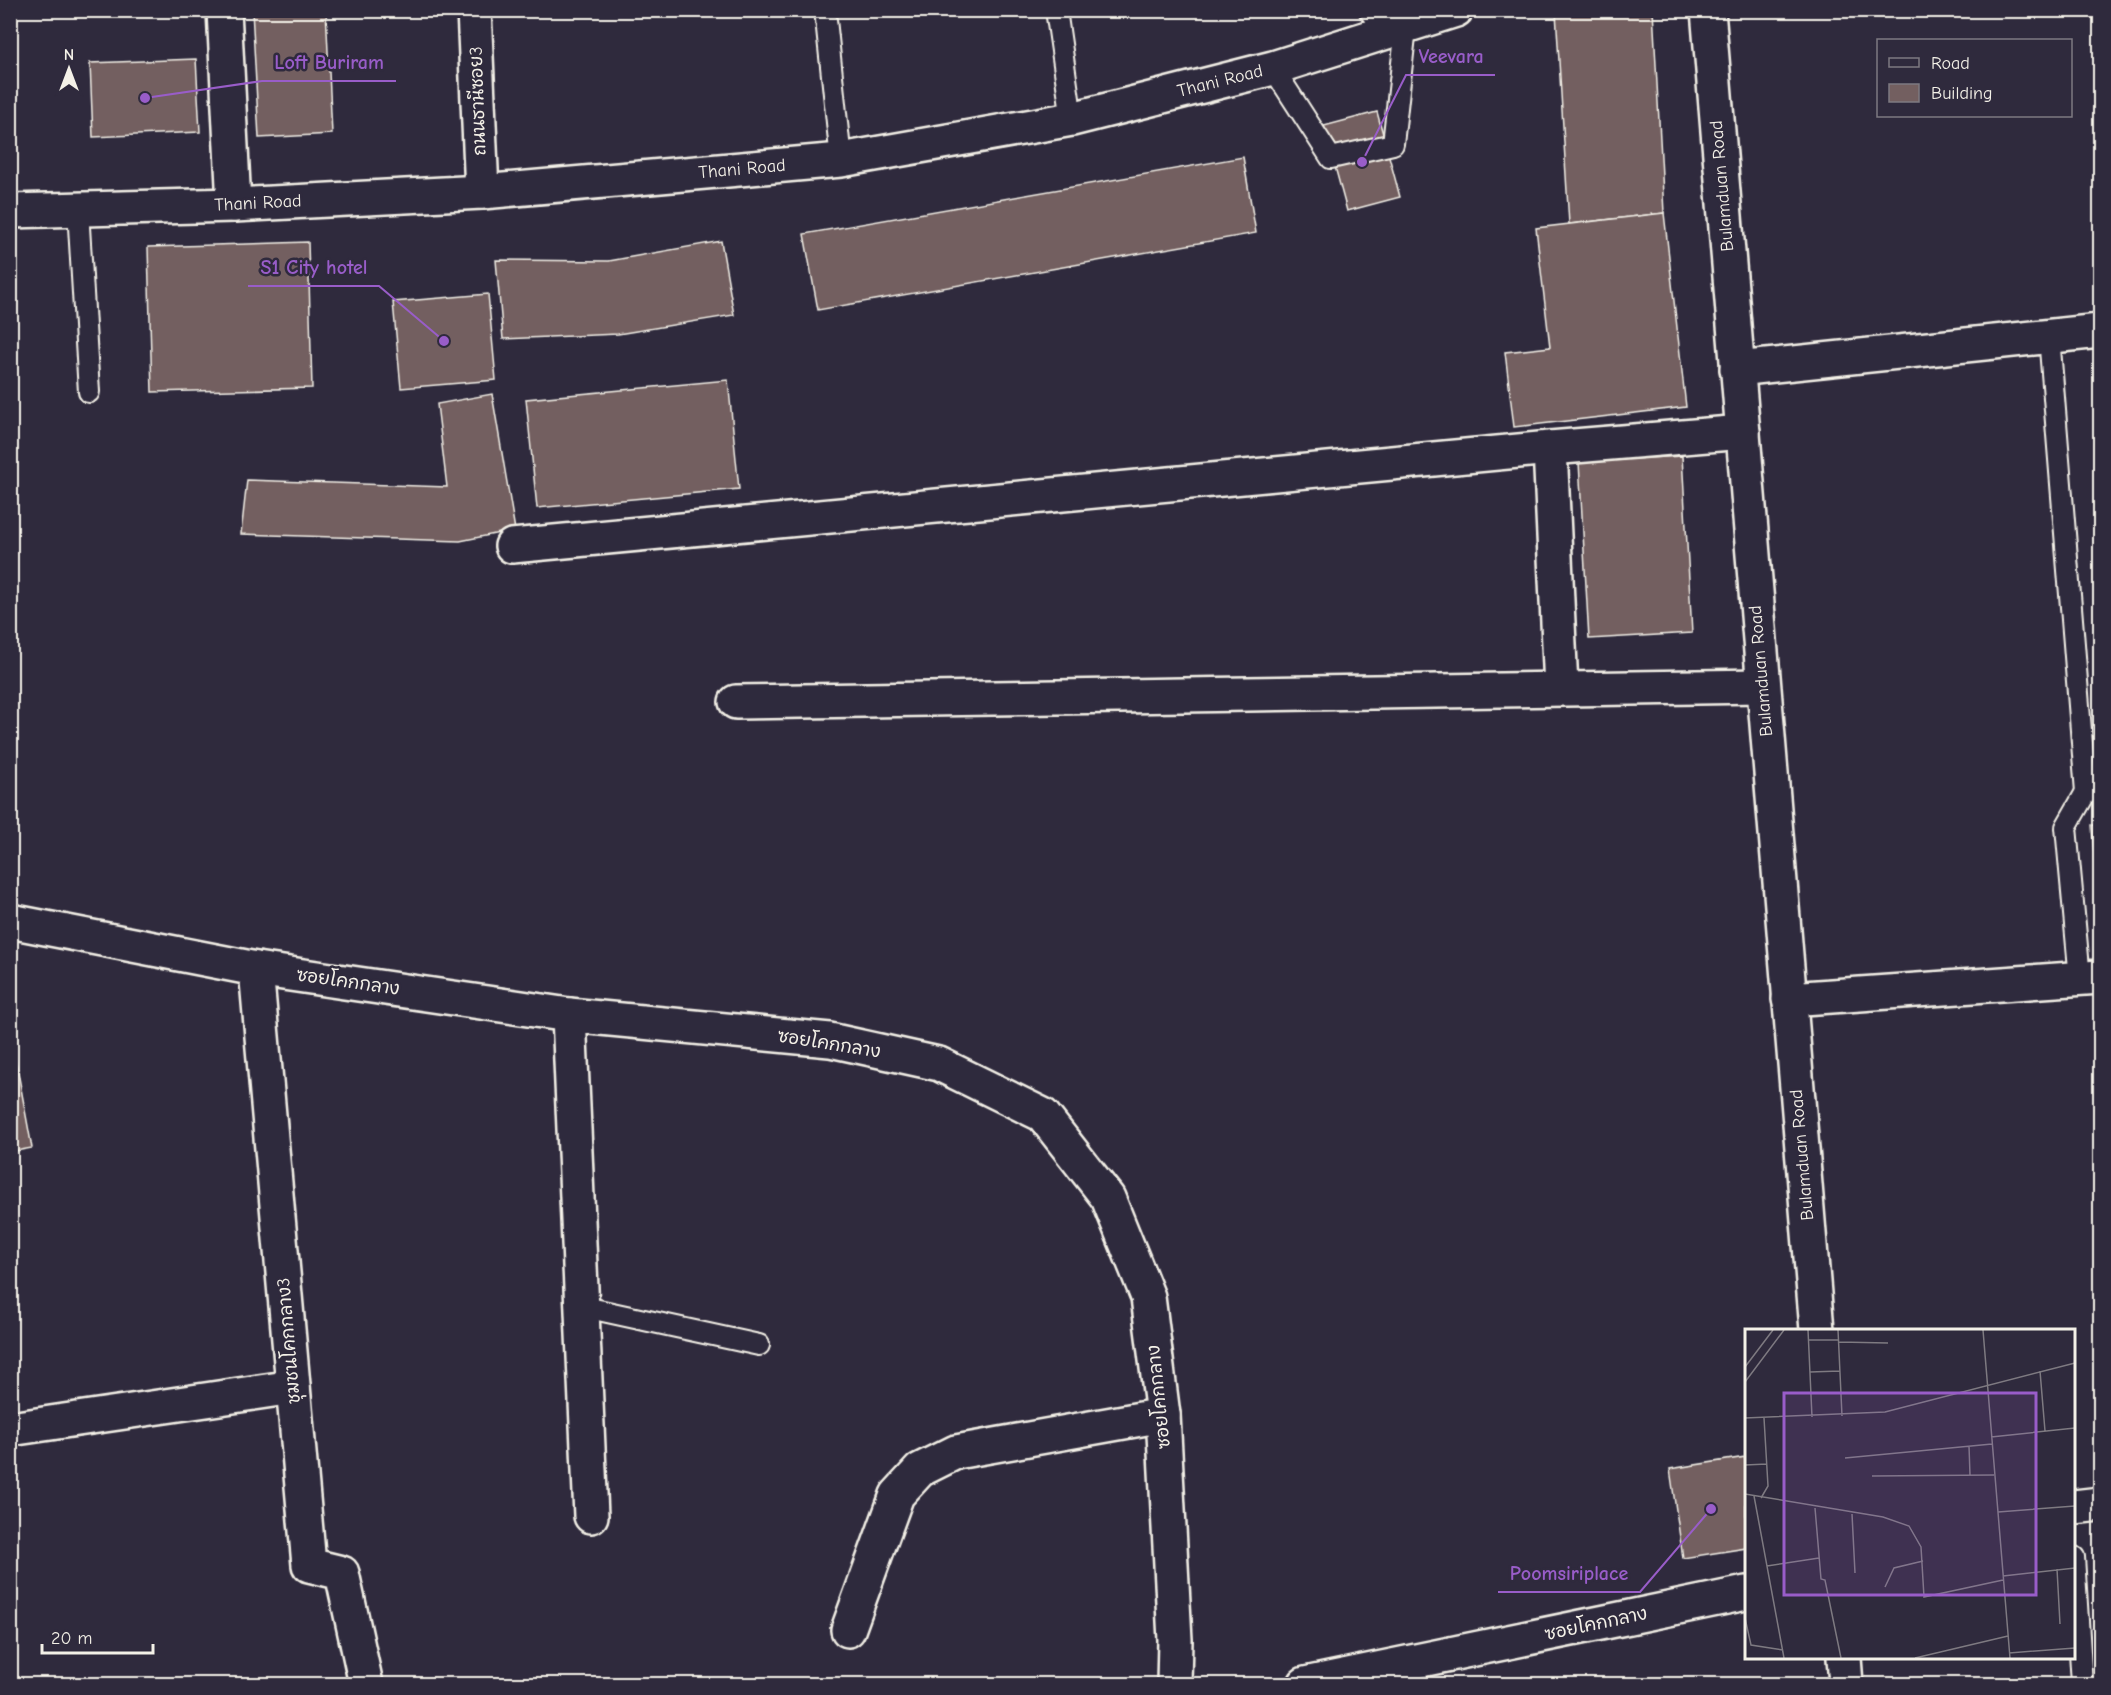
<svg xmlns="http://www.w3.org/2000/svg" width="2111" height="1695" font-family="'Comic Neue','Playpen Sans Thai',sans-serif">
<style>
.building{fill:#735f60;stroke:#f4f1e8;stroke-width:1.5}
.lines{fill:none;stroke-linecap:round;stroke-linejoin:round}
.service-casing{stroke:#f4f1e8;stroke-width:24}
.minor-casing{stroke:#f4f1e8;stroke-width:38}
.tertiary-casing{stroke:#f4f1e8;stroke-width:38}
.service{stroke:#2f2a3d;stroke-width:20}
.minor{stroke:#2f2a3d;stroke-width:33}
.tertiary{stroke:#2f2a3d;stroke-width:33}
.labels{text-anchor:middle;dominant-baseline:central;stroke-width:5;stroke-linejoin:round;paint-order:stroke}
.street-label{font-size:18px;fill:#f4f1e8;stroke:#2f2a3d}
.inset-road{fill:none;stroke:#7e7a81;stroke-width:1.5}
.view{fill:#995dc9;fill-opacity:0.15;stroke:#995dc9;stroke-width:3}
.inset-edge{fill:none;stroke:#f4f1e8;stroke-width:3}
.leader{fill:none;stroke:#995dc9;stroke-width:2}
.callout-dot{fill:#995dc9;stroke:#2f2a3d;stroke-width:2}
.callout-label{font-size:20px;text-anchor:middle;font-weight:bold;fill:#995dc9;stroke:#2f2a3d;stroke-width:5;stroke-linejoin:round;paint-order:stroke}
</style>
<rect width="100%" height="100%" fill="#2f2a3d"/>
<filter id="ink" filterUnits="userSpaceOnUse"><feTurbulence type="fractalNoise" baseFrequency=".0167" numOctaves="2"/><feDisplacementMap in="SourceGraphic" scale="12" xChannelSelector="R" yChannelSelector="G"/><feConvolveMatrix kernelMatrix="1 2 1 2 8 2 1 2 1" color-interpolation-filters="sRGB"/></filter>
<g filter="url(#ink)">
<g class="building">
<path d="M252,10H326L332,134L259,138Z"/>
<path d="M1563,10H1653L1664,213L1569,224L1556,12Z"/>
<path d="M196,59L200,132L93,137L90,63Z"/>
<path d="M1377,112L1400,197L1347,211L1324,126Z"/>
<path d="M1243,157L1256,233L818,310L804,234Z"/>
<path d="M1664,213L1686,407L1514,427L1505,352L1550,347L1536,228Z"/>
<path d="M721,241L734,315L618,334L503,339L496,260L609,261Z"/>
<path d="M308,242L312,388L152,392L148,247Z"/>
<path d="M488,294L496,380L401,388L393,302Z"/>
<path d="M728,380L739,489L537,508L526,399Z"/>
<path d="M492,394L515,530L460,541L241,534L247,480L447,487L437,404Z"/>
<path d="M1682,456L1692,633L1589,639L1579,462Z"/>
<path d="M2092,825H2100V930H2099Z"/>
<path d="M13,1045L32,1148L10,1152V1046Z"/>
<path d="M1746,1457V1548L1683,1558L1670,1469Z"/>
</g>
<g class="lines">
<defs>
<g id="service">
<path d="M825,10L841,160"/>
<path d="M1056,10L1072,119"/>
<path d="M1369,10L1387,33"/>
<path d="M1273,68L1331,158L1393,144L1406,27"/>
<path d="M78,210L89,392"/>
<path d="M2049,336L2086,792"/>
<path d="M2080,979L2066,827L2086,792L2100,791"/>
<path d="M580,1306L759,1345"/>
<path d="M2074,1557L2082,1684"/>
</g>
<g id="minor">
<path d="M224,10L234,205"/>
<path d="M474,10L482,192"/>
<path d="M10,211L234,205L482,192L841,160L1072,119L1273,68L1456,10"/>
<path d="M1737,369L2100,331"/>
<path d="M1550,448L1561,688"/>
<path d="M512,546L1550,448L1743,432"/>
<path d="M736,702L1762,686"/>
<path d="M10,921L256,969L569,1015L830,1040L939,1064L1043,1115L1108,1198L1148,1297L1163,1415L1175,1640L1174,1684"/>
<path d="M256,969L309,1565L342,1573L366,1684"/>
<path d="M1789,999L2100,977"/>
<path d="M569,1015L591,1516"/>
<path d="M10,1429L293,1387"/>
<path d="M2074,1507L2100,1504"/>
<path d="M848,1630L897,1495L920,1470L956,1452L1163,1415"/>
<path d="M1305,1684L1746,1593"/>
</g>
<g id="tertiary">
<path d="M1708,10L1817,1330"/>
<path d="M1844,1658L1846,1684"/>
</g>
</defs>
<use href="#service" class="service-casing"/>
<use href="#minor" class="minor-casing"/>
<use href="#tertiary" class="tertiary-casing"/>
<use href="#service" class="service"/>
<use href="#minor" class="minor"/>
<use href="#tertiary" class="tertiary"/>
</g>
</g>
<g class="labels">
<g class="street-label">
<text transform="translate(1220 81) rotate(-14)">Thani Road</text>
<text transform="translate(478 101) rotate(-92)">ถนนธานีซอย3</text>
<text transform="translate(742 169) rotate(-5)">Thani Road</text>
<text transform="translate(1722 186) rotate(-95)">Bulamduan Road</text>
<text transform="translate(258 203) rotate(-3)">Thani Road</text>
<text transform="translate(1761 671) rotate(-95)">Bulamduan Road</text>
<text transform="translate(348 982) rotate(8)">ซอยโคกกลาง</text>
<text transform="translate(829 1044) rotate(9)">ซอยโคกกลาง</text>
<text transform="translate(1802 1155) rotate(-95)">Bulamduan Road</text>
<text transform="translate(289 1341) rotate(-95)">ชุมชนโคกกลาง3</text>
<text transform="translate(1159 1397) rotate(-96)">ซอยโคกกลาง</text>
<text transform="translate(1596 1624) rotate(-12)">ซอยโคกกลาง</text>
</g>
</g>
<g transform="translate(1745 1329)">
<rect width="330" height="330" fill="#2f2a3d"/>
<path class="inset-road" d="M63,1L67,88M93,1L97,87M238,1L265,329M63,11H94M94,13L143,14M0,38L28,1M295,42L300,102M65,43L95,42M0,53L39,1M0,89L140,83L330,34M246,108L330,99M224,117L225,146M100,129L247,115M0,136L22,135M127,147L249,146M0,165L138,188L164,197L176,218L179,268L258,251M9,167L39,329M16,169L23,157L19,89M70,179L76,250L80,251L96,329M253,183L330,177M107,185L110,244M22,237L74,229M312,240L315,295M258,247L330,239M140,258L149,239L178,232M0,289L6,316L38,321M264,324L330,319M170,329L263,307"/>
<path class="view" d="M39,64H291V266H39Z"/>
<rect width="330" height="330" class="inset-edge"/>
</g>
<path class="leader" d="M1362 162L1406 75H1495M145 98L262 81H396M444 341L379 286H248M1711 1509L1640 1592H1498"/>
<g class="callout-dot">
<circle cx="1362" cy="162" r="6"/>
<circle cx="145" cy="98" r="6"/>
<circle cx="444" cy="341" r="6"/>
<circle cx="1711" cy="1509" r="6"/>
</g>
<g class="callout-label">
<text x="1451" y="63">Veevara</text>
<text x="329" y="69">Loft Buriram</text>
<text x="314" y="274">S1 City hotel</text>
<text x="1569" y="1580">Poomsiriplace</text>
</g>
<rect width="2111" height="1695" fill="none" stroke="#2f2a3d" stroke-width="36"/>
<rect x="18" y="18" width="2075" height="1659" fill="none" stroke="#f4f1e8" stroke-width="2" filter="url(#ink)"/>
<rect x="1877" y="39" width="195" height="78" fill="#2f2a3d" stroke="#7e7a81" stroke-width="1.5"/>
<rect x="1889" y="58" width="30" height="9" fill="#2f2a3d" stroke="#7e7a81" stroke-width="1.5"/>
<text x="1931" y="69" font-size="18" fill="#f4f1e8">Road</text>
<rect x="1889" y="84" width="30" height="18" fill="#735f60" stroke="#7e7a81" stroke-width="1.5"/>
<text x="1931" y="99" font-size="18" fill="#f4f1e8">Building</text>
<g transform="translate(69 69)" stroke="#2f2a3d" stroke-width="4.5" paint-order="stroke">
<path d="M0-4.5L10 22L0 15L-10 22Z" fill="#f4f1e8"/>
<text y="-9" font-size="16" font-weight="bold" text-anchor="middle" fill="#f4f1e8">N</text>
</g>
<path d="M42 1644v9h111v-9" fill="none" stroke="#f4f1e8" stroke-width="3"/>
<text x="51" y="1644" font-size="18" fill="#f4f1e8" stroke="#2f2a3d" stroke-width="4.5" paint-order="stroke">20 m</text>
</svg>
